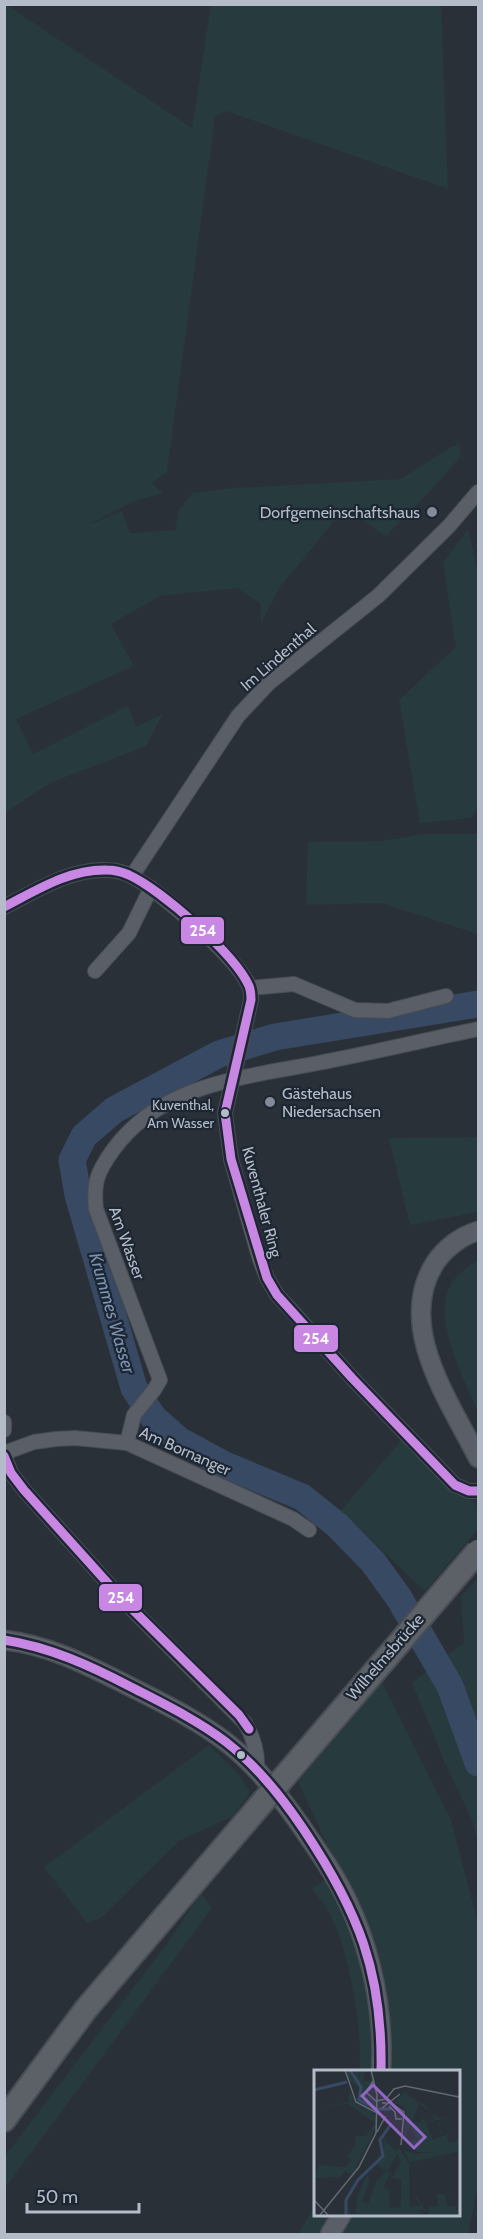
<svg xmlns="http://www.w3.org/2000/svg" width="483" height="2239" font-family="Cabin,sans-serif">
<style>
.green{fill:#273a3e}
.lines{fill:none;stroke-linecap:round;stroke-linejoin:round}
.river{stroke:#384963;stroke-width:27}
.minor-casing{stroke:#484c53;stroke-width:16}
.tertiary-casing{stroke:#484c53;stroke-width:21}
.primary-casing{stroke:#484c55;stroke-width:26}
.minor{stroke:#5a5e66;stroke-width:14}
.tertiary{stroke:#5a5e66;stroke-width:18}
.primary{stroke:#5c6168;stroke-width:22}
.primary-bridge-casing{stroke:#484c55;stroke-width:26;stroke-linecap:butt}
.primary-bridge{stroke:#5c6168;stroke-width:22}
.bus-1-casing{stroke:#1d2633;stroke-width:14}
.bus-1{stroke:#c787e3;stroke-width:9}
.poi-dot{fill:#848b96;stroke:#1d2633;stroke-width:2}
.bus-dot{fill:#b4bcc9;stroke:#1d2633;stroke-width:2}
.labels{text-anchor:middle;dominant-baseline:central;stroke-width:4.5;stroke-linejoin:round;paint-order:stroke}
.bus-label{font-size:14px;fill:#b4bcc9;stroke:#1d2633;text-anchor:end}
.poi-label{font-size:16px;fill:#b4bcc9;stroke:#1d2633;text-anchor:end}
.street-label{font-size:16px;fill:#b4bcc9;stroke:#1d2633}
.water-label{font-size:18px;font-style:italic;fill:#7c92b1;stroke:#1d2633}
.inset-river{fill:none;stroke:#384963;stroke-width:3}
.inset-road{fill:none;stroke:#616872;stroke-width:1.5}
.view{fill:#9266c3;fill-opacity:0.15;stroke:#9266c3;stroke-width:3}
.inset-edge{fill:none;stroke:#b4bcc9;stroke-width:3}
.line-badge{stroke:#1d2633;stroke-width:2}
.badge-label{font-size:16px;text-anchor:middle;font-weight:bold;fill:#fff}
</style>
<rect width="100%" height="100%" fill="#2a3038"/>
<g class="green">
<path d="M5,4L192,128L211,5H441L448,189L226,111L215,117L167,472L152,483L163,493L132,502L86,526L122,511L130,533L175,530L179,509L193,493L233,488L401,479L451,447L459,444L461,456L435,486L386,536L359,518L334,521L280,587L261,623L260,603L237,588L160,596L111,624L134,666L16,719L33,754L128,706L136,727L163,714L146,746L50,783L5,813Z"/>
<path d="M468,529L478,572V808L471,818L420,823L399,700L456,647L443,563Z"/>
<path d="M423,834H478V934L381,903L306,905L308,842L382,841Z"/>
<path d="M478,1137V1212L410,1225L389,1138Z"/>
<path d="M478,1260V1411C463,1379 430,1314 453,1281C460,1272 469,1266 478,1260Z"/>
<path d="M404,1437L478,1507V1529L425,1591L341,1511Z"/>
<path d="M478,1578V1843L472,1820L445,1763L412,1683L464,1643L461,1597Z"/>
<path d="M382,1682L451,1820L478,1923V2187L468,2234H298L315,2206V2214H458V2071H359C364,2031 348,1947 329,1912C324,1904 318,1896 312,1889L339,1870L298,1782Z"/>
<path d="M209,1745L238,1773L250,1793L233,1816L179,1841L101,1918L87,1923L44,1867Z"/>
<path d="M201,1893L212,1908L5,2188V2156L169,1941Z"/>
</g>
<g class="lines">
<path class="river" d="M478,1004L275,1037L219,1054L114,1110L84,1136L72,1160L78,1195L134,1388L153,1417L179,1440L225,1465L302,1497L337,1525L373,1562L399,1598L450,1686L478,1763"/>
<defs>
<g id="minor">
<path d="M132,876L238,716L269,683L378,596L449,526L478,492"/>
<path d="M4,907C36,891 71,868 107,870C115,870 127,873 133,877C160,891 238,959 249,986C251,990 251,995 251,1000L225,1113L231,1159L260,1260L267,1278L277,1295L292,1311L352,1378L455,1485L469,1491H478"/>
<path d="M95,971L129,933L151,888"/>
<path d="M250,988L294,984L355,1010L388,1011L446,996"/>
<path d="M4,1422V1430"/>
<path d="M127,1443L134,1415L154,1390L160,1380L96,1209C93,1182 98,1171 113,1150C162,1083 243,1078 318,1063C371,1053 425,1040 478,1029"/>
<path d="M4,1453L34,1442L56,1439L75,1438L127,1443L293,1519L309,1530"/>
<path d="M4,1455L11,1473L24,1490L122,1599L245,1723C254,1738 258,1752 257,1770"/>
</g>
<g id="tertiary">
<path d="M478,1231C461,1236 445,1248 435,1263C395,1326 450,1402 478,1458"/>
<path d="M4,1640C48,1645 85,1664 123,1683C158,1701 195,1718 226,1742C256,1765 279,1795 301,1826C311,1841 322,1856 331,1871C367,1929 385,2003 381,2071"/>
<path d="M330,2234L342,2214"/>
</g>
<path id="primary" d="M4,2120L86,2009L243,1825"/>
</defs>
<use href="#minor" class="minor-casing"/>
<use href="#tertiary" class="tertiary-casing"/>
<use href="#primary" class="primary-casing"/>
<use href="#minor" class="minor"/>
<use href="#tertiary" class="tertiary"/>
<use href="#primary" class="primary"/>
<defs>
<path id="primary-bridge" d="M243,1825L478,1551"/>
</defs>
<use href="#primary-bridge" class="primary-bridge-casing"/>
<use href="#primary-bridge" class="primary-bridge"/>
<defs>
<g id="bus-1">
<path d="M4,907C37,890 69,869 107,870C114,870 122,872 129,875C161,890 235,954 249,986C251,991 251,995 251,1000L225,1113L231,1159L267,1278L277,1295L352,1378L455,1485L469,1491H478"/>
<path d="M4,1456L11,1473L24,1490L122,1599L239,1715L249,1729"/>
<path d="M4,1640C50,1647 91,1666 131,1687C164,1704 197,1720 226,1742C257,1766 282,1797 304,1830C358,1911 383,1972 381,2071"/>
</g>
</defs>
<use href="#bus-1" class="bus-1-casing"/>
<use href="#bus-1" class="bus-1"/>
</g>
<g class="poi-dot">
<circle cx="432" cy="512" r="6"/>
<circle cx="270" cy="1102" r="6"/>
</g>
<g class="bus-dot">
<circle cx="225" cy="1113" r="5"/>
<circle cx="241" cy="1755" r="5"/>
</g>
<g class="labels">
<g class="bus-label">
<text x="214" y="1105">Kuventhal,<tspan x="214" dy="18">Am Wasser</tspan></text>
</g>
<g class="poi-label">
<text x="420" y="512">Dorfgemeinschaftshaus</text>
<text x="282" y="1093" text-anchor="start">Gästehaus<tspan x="282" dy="18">Niedersachsen</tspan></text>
</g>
<g class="street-label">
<text transform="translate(278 657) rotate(-41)">Im Lindenthal</text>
<text transform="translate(262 1202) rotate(75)">Kuventhaler Ring</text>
<text transform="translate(127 1243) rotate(70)">Am Wasser</text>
<text transform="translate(185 1451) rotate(24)">Am Bornanger</text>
<text transform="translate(385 1657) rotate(-49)">Wilhelmsbrücke</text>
</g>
<g class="water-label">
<text transform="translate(112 1313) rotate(74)">Krummes Wasser</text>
</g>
</g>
<g transform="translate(314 2070)">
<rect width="146" height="146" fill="#2a3038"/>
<path d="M31,0H38V6L42,5L40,0H44L46,8L47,0H52L48,12L58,10L55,0L58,3L63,28L60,13L52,21L63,32V43H60L64,54L38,105L31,101L26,107L0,108L5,95L32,97L37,89L32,87L40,78L42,66H52L61,53L34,34L20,35V44L19,35L0,37L30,33H34L36,21L41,32L48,38L53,40L39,28H44L46,18L35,11ZM91,22L124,48L138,45L124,50L129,66L145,60L133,66L135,73L145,70L143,82L96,92L90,80L101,84L119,82H103L96,72L103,69L96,57L90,67L92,42L89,36L79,33ZM105,32L111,35L121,49L112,52L109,47L107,52L98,53ZM123,50L128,66L119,70L112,53ZM69,68L82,81L85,78L95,93L96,137L107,136L102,129L100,123L114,144L115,137L124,136L123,124L142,125H132L133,136H145L140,140L145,139V145H114L109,139L104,140L109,144L34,145L33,130L36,143L41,144L44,124L53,106L56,108L48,132L54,134L62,112L73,101L69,99L80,81L69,99L63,95L67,87L61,93L68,80L70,83ZM83,84L87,91L78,108L87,109V137L76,138L75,121L69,117L83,93L76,104L73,102Z" fill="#273a3e" fill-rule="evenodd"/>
<path class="inset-river" d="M36,0L47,17L45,30L63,39H77M0,20L33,12M32,145V130L44,110L69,86L66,70L77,54"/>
<path class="inset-road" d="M31,0L42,32L71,47L63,62M59,11L52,22L62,31L72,29L80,19L91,16L145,27M68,33H77L90,42L87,75M75,36L81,42L82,49H88M68,38L86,24M0,130L14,145M6,145L45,97L62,63L63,25L57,0"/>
<path class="view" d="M59,15L111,67L100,78L48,26Z"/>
<rect width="146" height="146" class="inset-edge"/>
</g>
<g class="line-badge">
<rect x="180" y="916" width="45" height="29" rx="6" fill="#c787e3"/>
<rect x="293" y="1324" width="46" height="29" rx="6" fill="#c787e3"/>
<rect x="98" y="1583" width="45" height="29" rx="6" fill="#c787e3"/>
</g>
<g class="badge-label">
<text x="203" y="936">254</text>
<text x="316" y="1344">254</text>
<text x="121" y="1603">254</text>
</g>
<rect width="483" height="2239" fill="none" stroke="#b4bcc9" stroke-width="12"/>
<path d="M27 2203v9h112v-9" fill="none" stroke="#b4bcc9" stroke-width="3"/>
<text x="36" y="2203" font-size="18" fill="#b4bcc9" stroke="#1d2633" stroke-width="4.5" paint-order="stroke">50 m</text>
</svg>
